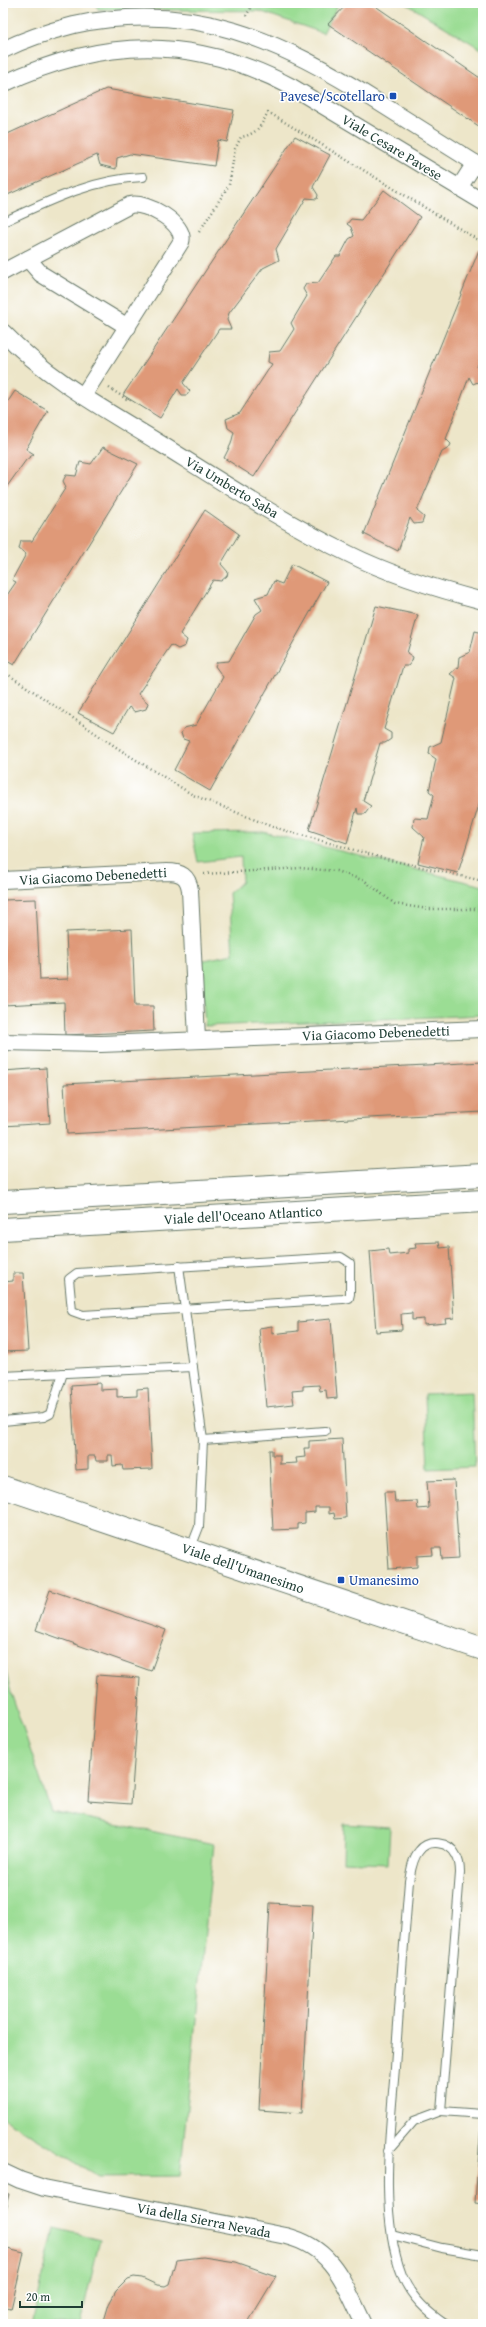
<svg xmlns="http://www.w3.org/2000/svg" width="486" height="2327" font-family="'Gentium Book Plus',serif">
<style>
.green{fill:#9bdd94;stroke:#5d8d64}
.building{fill:#df9978}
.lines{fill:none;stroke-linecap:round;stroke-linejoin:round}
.lane-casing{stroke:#677868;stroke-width:10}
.street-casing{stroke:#677868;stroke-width:18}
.secondary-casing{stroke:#677868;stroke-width:24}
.path{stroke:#677868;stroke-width:2.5;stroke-dasharray:1 3;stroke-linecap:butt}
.lane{stroke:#fff;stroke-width:8}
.street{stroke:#fff;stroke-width:16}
.secondary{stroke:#fff;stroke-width:22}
.transit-dot{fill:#1a4fb4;stroke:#fff;stroke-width:1.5}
.labels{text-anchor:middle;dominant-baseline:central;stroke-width:3;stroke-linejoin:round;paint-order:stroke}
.transit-label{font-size:14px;fill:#164399;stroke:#fff;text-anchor:end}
.street-label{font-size:14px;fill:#1f3d34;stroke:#fff}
</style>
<rect width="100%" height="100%" fill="#fff"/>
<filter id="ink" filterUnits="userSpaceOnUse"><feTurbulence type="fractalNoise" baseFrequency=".025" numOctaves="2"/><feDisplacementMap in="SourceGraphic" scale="8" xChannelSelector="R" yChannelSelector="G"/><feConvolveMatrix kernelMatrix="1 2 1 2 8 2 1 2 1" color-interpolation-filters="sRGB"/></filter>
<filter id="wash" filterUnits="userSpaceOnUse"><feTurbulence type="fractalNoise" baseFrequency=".012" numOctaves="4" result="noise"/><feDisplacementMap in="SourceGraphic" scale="16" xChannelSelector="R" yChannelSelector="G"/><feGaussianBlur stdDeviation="0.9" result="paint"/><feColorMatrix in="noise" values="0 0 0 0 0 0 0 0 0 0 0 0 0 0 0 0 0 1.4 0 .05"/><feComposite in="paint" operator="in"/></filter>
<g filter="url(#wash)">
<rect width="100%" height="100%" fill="#ede6c9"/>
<g class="green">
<path d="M95,3H339L323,33L259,11L98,9Z"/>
<path d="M405,3H483V50Z"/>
<path d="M263,832L483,886V1015L205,1026L200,961L233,954L229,893L242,882L241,857L198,862L192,833Z"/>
<path d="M472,1392L475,1467L428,1469L425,1394Z"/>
<path d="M3,1658L11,1693L51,1811L214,1844L180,2176L99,2177L3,2118Z"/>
<path d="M344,1824L390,1827L388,1864L343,1862Z"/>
<path d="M54,2228L100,2239L80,2324H32Z"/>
</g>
<g id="blocks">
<g class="building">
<path d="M348,3H371L483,80V129L328,24Z"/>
<path d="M106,89L234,110L227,142L218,140L214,166L130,154L117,158L116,169L100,165L97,155L3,197V136Z"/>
<path d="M295,136L330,155L313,187L318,195L317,199L306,198L276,249L279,260L263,268L229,313L227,320L231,329H219L183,383L190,391L187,395H182L178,389L160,418L123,395Z"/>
<path d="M384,190L420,217L254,477L224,458L231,444L234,432L228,428L226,419L240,413L272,364L268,362L269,352L280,351L294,329L291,323L307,296L303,289L306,284L318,283L336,256H340L349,239L354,236L351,227L347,224L351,219L361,220Z"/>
<path d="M479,250L483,251V351L477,367L481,372L480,381L473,384L469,377L446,439L451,444L449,448L442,452L417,511L424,517L422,523L414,524L410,518L398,551L364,534Z"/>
<path d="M15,391L48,411L26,449L34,454L26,460L3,492V409Z"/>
<path d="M103,447L138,464L14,665L3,659V601L16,582L12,580L26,554L19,549L21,541H32L66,487L63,481L66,475L76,476L80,462L91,464Z"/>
<path d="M205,510L239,534L221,564L228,572L227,576L221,581L213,580L180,634L187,640L185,646L178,649L171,645L138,694L148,703L146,709L135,712L129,707L114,732L78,713Z"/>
<path d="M292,564L327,582L210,791L174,770L189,741L183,739L181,733L184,728L196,725L223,677L215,666L217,662L229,661L256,614L262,610L255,598L268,594L274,581L282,584Z"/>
<path d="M376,606L418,615L407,653L413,657L412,661L408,666H403L384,729L391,733V739L385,743H380L363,801L371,806L365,814H358L357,808L347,843L309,830Z"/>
<path d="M475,631L483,633V792L458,873L418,863L424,837L413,827L414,818L428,819L434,795L429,791L436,759L429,754L430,747L441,742L456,678L450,674L458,667L459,657L470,652Z"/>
<path d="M36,899L40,980L68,979L66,932L132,929L135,1006H153L154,1031L65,1035L64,1002L3,1005V900Z"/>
<path d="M483,1062V1112L67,1134L64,1084Z"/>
<path d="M46,1068L50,1123L3,1126V1071Z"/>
<path d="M439,1242L440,1248L449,1247L454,1318L445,1319L446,1323L424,1325V1319L412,1320V1313L401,1314L402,1330L376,1332L370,1251L388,1249L389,1255L408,1253V1249L416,1248L415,1243Z"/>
<path d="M13,1273H23L28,1351L3,1352V1282L13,1281Z"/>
<path d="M331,1319L337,1398L327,1399L326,1390L320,1391L319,1385L303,1386V1390L292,1391L294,1404L266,1407L259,1328L272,1326V1334L298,1331V1322Z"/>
<path d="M100,1383V1390L117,1389V1397L137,1396V1389L148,1388L152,1469L123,1470L122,1465L113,1466L112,1455H108V1461H96L95,1456H88V1469L76,1470L71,1385Z"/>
<path d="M342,1439L346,1518L335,1519L334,1513L329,1514V1507H315V1512L305,1513V1523L298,1524V1529L273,1530L269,1450H272V1455H280V1464L297,1463L296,1458L305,1457L304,1448H309V1441Z"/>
<path d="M454,1480L459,1558L442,1559L441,1548H432L433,1555L417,1556V1567L389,1569L384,1492H394L395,1502L417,1501L418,1509L429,1508L427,1481Z"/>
<path d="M50,1590L166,1630L151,1671L36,1630Z"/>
<path d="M97,1675L140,1678L131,1804L88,1801Z"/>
<path d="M270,1903L313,1905L302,2113L259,2110Z"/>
<path d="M482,2110H483V2204L475,2203Z"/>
<path d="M3,2193L9,2194L4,2215H3Z"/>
<path d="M3,2248L24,2253L11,2309L3,2307Z"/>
<path d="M203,2257L236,2262L276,2276L247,2324H103L109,2304L116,2291L128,2279L134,2277L142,2278L157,2285L165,2286L169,2284L176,2260Z"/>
</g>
</g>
</g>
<g filter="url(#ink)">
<use href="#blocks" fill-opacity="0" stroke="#677868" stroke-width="1"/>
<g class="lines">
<defs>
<g id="lane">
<path d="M3,222C48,201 92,179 143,177"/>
<path d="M341,1257L350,1263V1294L349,1298L343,1299L83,1315L72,1311L69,1279L77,1273Z"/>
<path d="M179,1266L203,1440L199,1527L190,1550"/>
<path d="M3,1376L193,1367"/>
<path d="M3,1421L44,1417L50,1414L63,1373"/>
<path d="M203,1440L325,1431"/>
<path d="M441,2111L482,2114"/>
<path d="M388,2151L414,2121L441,2111L460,1873C460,1867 459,1860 456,1855C449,1841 428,1839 419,1851C412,1859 411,1871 409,1881C404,1943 399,2006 395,2068C390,2130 379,2216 402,2275C410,2296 427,2312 445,2324"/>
<path d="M392,2235L442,2248L483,2255"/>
</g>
<g id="street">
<path d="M3,50C25,39 50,31 74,25C194,0 280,40 378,102C413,124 448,146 483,168"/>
<path d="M3,84C103,37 194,35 292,87L483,202"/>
<path d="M459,188L475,163"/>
<path d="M28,259L41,274L128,327"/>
<path d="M3,272L130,205C146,201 187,224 181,242L83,396"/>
<path d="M3,332C48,379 106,410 161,444C222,482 283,522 349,554C391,575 437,589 483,601"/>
<path d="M3,880L167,872C181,872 188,876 190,890L197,1039"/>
<path d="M3,1042L101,1044L483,1029"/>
<path d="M3,2172L20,2180L44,2188L286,2236C334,2248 344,2284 364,2324"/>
</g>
<g id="secondary">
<path d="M3,1202L483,1175"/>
<path d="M3,1229L483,1201"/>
<path d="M3,1487L483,1649"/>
</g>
</defs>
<use href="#lane" class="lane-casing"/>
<use href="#street" class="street-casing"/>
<use href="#secondary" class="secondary-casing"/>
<g class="path">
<path d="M246,16L254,3"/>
<path d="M199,232L229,185L235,149L241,137C257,134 261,126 268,112L483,243"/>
<path d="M109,388L128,400"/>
<path d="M3,671L125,753L193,795L273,827L386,859L483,881"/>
<path d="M204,874L300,868L336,871L365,881L395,904L428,909H483"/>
</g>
<use href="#lane" class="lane"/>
<use href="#street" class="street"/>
<use href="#secondary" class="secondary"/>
</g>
</g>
<g class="transit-dot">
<rect x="389" y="92" width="8" height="8" rx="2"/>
<rect x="337" y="1576" width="8" height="8" rx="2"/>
</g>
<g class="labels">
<g class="transit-label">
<text x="385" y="96">Pavese/Scotellaro</text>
<text x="349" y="1580" text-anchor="start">Umanesimo</text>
</g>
<g class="street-label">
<text transform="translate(392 147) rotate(31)">Viale Cesare Pavese</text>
<text transform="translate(232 487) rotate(31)">Via Umberto Saba</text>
<text transform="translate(93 876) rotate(-3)">Via Giacomo Debenedetti</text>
<text transform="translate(376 1033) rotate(-2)">Via Giacomo Debenedetti</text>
<text transform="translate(243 1215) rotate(-3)">Viale dell'Oceano Atlantico</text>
<text transform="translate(243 1568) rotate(19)">Viale dell'Umanesimo</text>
<text transform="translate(204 2220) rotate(11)">Via della Sierra Nevada</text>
</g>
</g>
<rect width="486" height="2327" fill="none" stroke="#fff" stroke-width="16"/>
<path d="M20 2301v6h62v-6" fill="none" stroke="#1f3d34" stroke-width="2"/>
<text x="26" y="2301" font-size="12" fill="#1f3d34" stroke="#ffffff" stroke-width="3" paint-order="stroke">20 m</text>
</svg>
